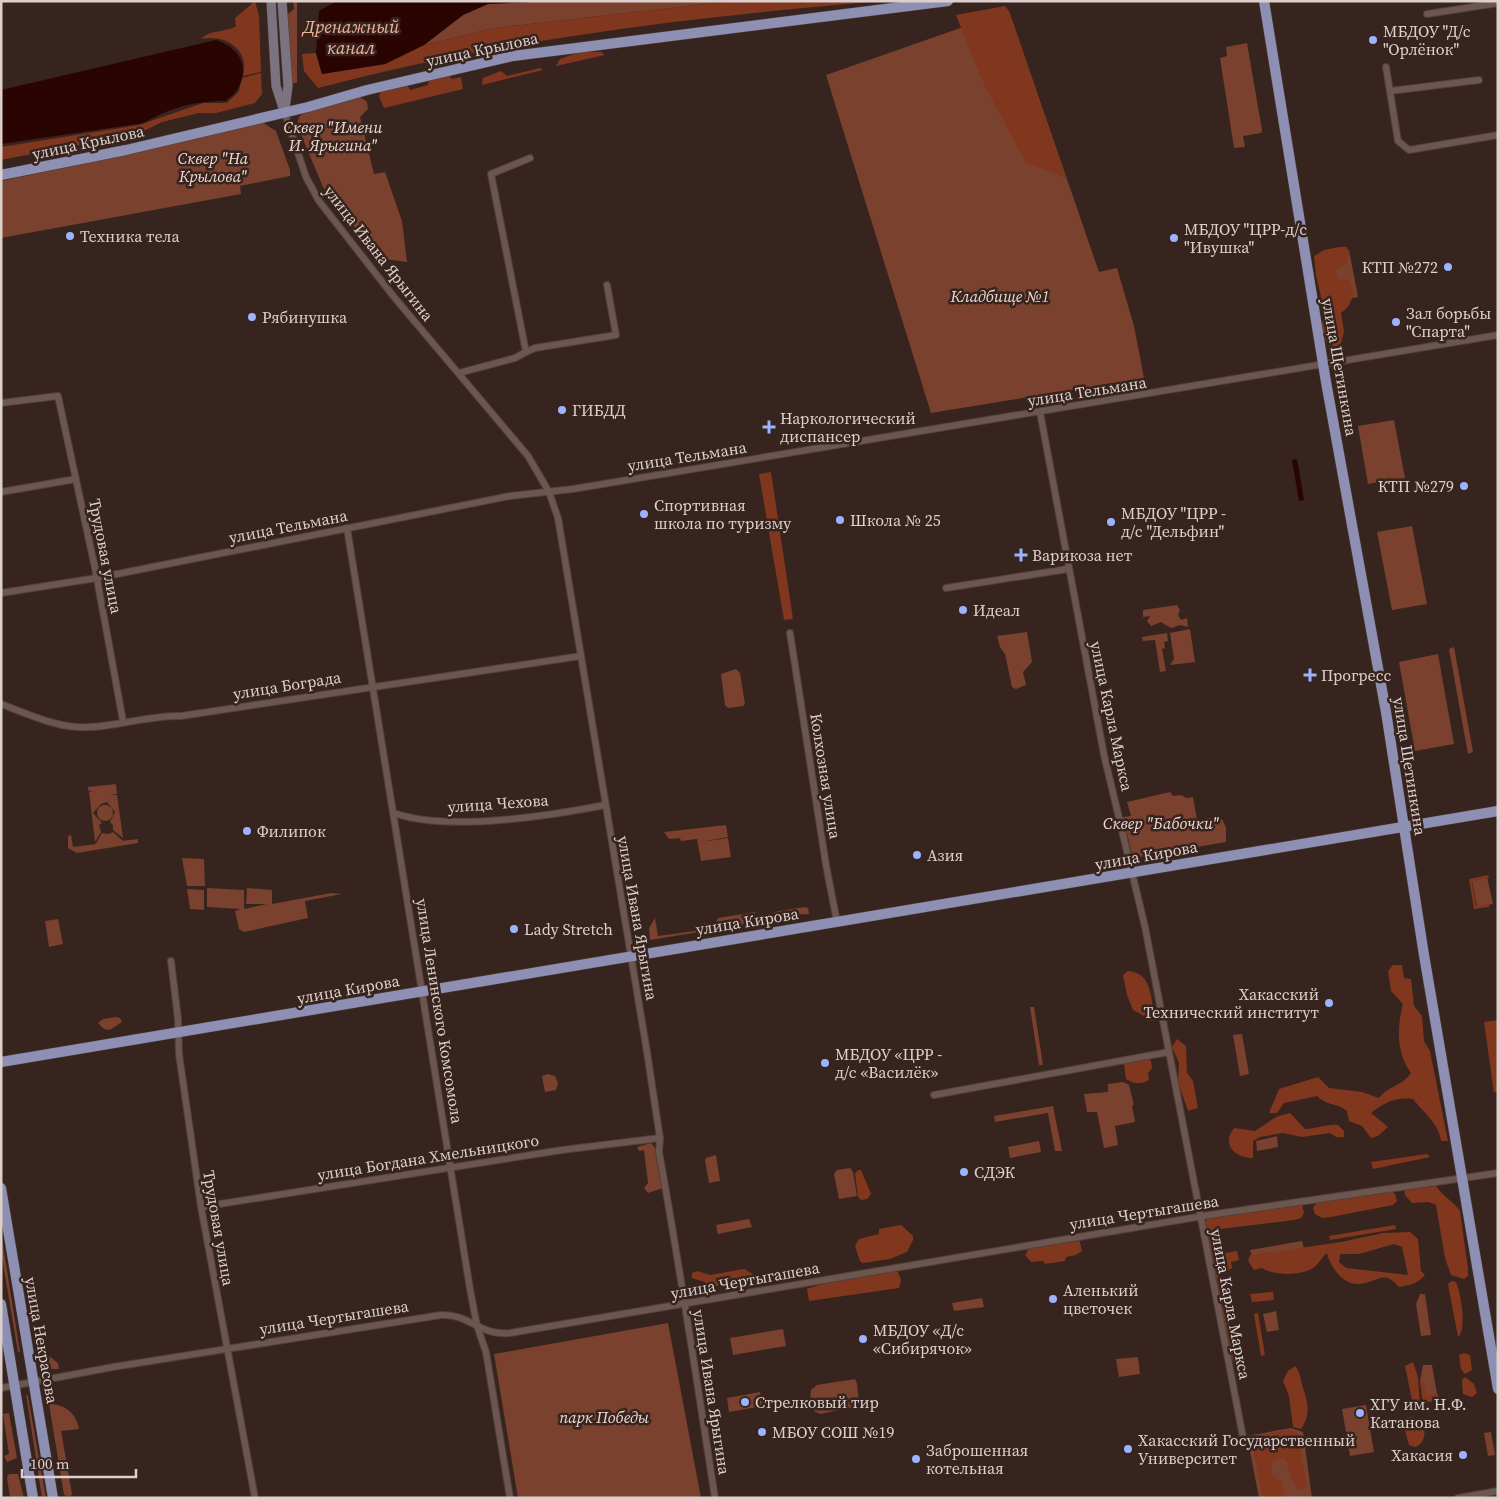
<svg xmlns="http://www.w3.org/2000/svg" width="1499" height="1499" font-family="'Source Serif 4',serif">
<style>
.green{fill:#7a412e}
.forest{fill:#80371e;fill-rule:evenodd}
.water{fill:#290400}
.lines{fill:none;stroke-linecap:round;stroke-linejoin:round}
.street-casing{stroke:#50403a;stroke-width:8}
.secondary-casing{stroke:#50403a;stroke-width:10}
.primary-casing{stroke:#50403a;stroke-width:11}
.street{stroke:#6c564f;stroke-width:6}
.secondary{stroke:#7c7381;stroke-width:9}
.primary{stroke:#8d90b3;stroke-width:10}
.poi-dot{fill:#9cb4fd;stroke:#37241e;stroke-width:2}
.labels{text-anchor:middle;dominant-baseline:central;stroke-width:5;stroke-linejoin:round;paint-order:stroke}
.poi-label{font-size:16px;fill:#ddd0cc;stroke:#37241e;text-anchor:start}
.street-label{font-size:16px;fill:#ddd0cc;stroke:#37241e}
.park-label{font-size:16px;font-style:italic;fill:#f0d9d2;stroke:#37241e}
.water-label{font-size:18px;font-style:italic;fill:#f3b29c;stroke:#37241e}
</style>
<rect width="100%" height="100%" fill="#37241e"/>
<g class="green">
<path d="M293,1H297V83H291L287,15L294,9Z"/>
<path d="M553,1H732L494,28L424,45L463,15L488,4Z"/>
<path d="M1009,11L1099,272L1117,268L1134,326L1144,378L931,413L826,75Z"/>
<path d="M1247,43L1262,130L1261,133L1243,136L1245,147L1234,148L1220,58L1227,56L1226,47Z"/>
<path d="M360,97L367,102L368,109L360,117L374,174L385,172L402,221L407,262L376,258L323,187L297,125L299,117L305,112Z"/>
<path d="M262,122L276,131L290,170V176L240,186L241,194L1,238V181L133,153Z"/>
<path d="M1349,250L1358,297L1340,300L1332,253Z"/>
<path d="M1394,420L1405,478L1368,484L1358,426Z"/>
<path d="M1412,526L1427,604L1392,610L1377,532Z"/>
<path d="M1177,605L1180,610L1178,615L1181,620L1187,618L1188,627L1180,625L1171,628L1161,622L1151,626L1147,621L1150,616L1143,617V610Z"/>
<path d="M1190,629L1195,662L1170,665L1174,659L1170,633Z"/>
<path d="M1027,632L1032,662L1023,672L1026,685L1016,689L1012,687L1005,654L1000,647L997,636Z"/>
<path d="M1167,633L1168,641L1164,642L1165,648L1162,649L1166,671L1160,672L1155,640L1143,641L1142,637Z"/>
<path d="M1454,647L1473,752L1468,754L1449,649Z"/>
<path d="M1438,654L1454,744L1415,751L1399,662Z"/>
<path d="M736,669L740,673L745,704L743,706L728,708L725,705L721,674Z"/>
<path d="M116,784L117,794L110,795H117L123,838L113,830V825L110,822L115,812L107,802L101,804L93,813L102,823L99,825L101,832L95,842L89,791L96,793L88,790V787Z"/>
<path d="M1170,792L1173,796L1181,795L1186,798L1193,797L1197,820L1217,817V820L1222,819L1226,828V842L1139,857L1132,854L1123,817L1131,816L1127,802Z"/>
<circle cx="105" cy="813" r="8"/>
<path d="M726,825L728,837L700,842L728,838L731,857L701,861L697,839L681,841L680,838L669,839L664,832Z"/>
<path d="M113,832L123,841L95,845L102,833L109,834Z"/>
<path d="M71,835L73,847L138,839V843L77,853L68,848V836Z"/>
<path d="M182,858L204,859L205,886H187Z"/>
<path d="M1487,877L1493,904L1477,907L1472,880Z"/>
<path d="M207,888L244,890V909L267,904H246L247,888L272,890V904L331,893L342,894L305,901L308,918L244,932L239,929L235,911L241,909L207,907Z"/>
<path d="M187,889L204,890V910L190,909Z"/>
<path d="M804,907L808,908L809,914L774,916V912Z"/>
<path d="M755,912L754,919L741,925L721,928L715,925L718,918Z"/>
<path d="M655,918L658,936L702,930L704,923L707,924V928L705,931L650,940L649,928Z"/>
<path d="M58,919L63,944L49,947L45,921Z"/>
<path d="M1030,1007H1034L1043,1065H1039Z"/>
<path d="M116,1017L120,1018L122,1022L110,1030L104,1029L98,1023L103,1019Z"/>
<path d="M1242,1034L1249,1074L1240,1076L1233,1035Z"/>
<path d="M548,1074L555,1076L558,1083L556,1090L545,1092L542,1076Z"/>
<path d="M1123,1082L1129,1085L1134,1105L1132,1106L1135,1122L1115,1126L1118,1145L1104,1148L1097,1112H1087L1084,1094L1108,1092V1084Z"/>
<path d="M1053,1106L1062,1151H1055L1048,1113L995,1122L994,1116Z"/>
<path d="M1277,1136L1278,1147L1257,1151L1256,1141Z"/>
<path d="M1039,1141L1041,1152L1010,1158L1008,1147Z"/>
<path d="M651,1143L655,1148L663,1188L648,1193L644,1188L648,1183L644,1150L639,1151L637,1147Z"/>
<path d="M716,1155L720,1181L709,1183L705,1160L706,1158Z"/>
<path d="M850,1168L853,1172L857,1196L839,1199L834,1174L837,1170Z"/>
<path d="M749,1219L752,1227L718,1234L716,1225Z"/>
<path d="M1,1233L20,1352H18L1,1252Z"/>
<path d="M1302,1241L1304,1249L1252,1257L1250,1250Z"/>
<path d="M1420,1294H1425L1431,1335L1421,1336L1416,1304Z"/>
<path d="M982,1298L984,1307L954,1311L952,1303Z"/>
<path d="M1276,1311L1279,1330L1267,1332L1263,1314Z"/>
<path d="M668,1323L701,1498H518L494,1354Z"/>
<path d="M783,1329L786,1346L733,1355L730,1338Z"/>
<path d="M45,1353L58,1363L59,1369C48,1370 40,1366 38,1354Z"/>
<path d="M1138,1357L1140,1374L1119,1377L1116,1359Z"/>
<path d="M1423,1365H1432L1438,1400L1423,1403L1420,1381Z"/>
<path d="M855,1379L857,1384L859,1402L855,1407L820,1414L814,1411L810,1399L811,1390L817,1385Z"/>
<path d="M760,1392L763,1406L729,1412L727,1398Z"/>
<path d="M26,1394L28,1396L46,1498H42Z"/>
<path d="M49,1404C65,1404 76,1413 79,1429L61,1431L72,1494L70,1497L64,1495Z"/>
<path d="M1366,1405L1374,1452L1350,1456L1342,1409Z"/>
<path d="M9,1413L17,1458L7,1462L4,1456L9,1454L3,1414Z"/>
<path d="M1291,1428L1303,1432L1312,1498H1259L1247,1436Z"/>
<path d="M1491,1432L1495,1455L1488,1456L1484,1433Z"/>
<path d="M9,1474H18L24,1498H10L7,1478Z"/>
</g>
<g class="forest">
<path d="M255,1L259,16L261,72L243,76C250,49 225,34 201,39C211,29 225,33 236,26L235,18Z"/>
<path d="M732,1H882C692,17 503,39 318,88L304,71L302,54L316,53L322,74L385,64L424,45L494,28Z"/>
<path d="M1005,6L1009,11L1066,178L1026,163L982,80L956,15Z"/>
<path d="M580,52H601L605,55L556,66L560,59Z"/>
<path d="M540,68L543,70L482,85L483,78L501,71L507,76Z"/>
<path d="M261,73L262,94L255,103L216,113H199L162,122L140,133L1,160V147L139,125L203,103H227L239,91L242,78Z"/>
<path d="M448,75L452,79L461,77L463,89L384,108L379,96L381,91L407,85L410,90L428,85L429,80Z"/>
<path d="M1339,247H1347L1349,256L1347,262L1336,271L1338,280L1349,279L1354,294L1348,307L1341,313L1344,332L1340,347L1329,346L1320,331L1325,314L1316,275L1314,256L1324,250Z"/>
<path d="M771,472L793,619L784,620L759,474Z"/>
<path d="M1488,875L1489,878L1472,882L1476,906L1489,904V907L1474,909L1469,879Z"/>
<path d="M1393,965H1402L1404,978L1411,979L1414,1006L1422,1016L1424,1041L1430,1051L1448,1141H1441C1439,1123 1423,1112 1413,1099C1396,1097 1385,1102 1371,1113L1388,1127L1378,1136L1371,1138L1362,1126L1349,1121L1347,1111C1336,1102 1329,1107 1317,1096L1284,1103L1277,1113H1269L1279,1089L1318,1077L1329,1088L1362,1092L1379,1098C1388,1086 1402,1086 1411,1073C1396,1053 1397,1027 1403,1004L1391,991L1388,971Z"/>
<path d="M1128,971C1152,973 1150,996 1155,1016L1152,1021L1145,1020L1144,1016L1133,1010L1127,995L1123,975Z"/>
<path d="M1498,1020V1091L1494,1093L1484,1022Z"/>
<path d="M1177,1039L1186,1046L1187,1073L1193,1081L1198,1108L1188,1111L1178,1082L1179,1063L1172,1047Z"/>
<path d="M1148,1058L1151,1061L1152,1068L1148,1073L1149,1080C1140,1085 1135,1084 1126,1079L1124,1064L1131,1060Z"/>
<path d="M1290,1113L1305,1129C1317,1129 1326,1124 1338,1125L1344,1131V1137H1336L1330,1133L1302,1137L1283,1133L1260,1137L1253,1141V1158C1235,1158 1221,1144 1234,1128L1255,1131L1276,1117Z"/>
<path d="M1427,1154L1430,1157L1373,1169L1371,1162Z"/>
<path d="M858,1170H861L871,1194L867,1199L861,1200L858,1197L855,1174Z"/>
<path d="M1435,1184C1443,1198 1452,1199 1460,1211L1468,1269V1276L1464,1279L1451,1275L1445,1258L1436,1205L1429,1202L1412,1203L1405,1195L1404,1187Z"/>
<path d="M1390,1190L1395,1194L1397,1201L1393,1205L1331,1217L1322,1218L1315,1214L1313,1208L1317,1202Z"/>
<path d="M1302,1204L1304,1213L1301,1218L1294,1220L1220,1229L1216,1238L1218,1252L1224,1257L1225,1253L1237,1251L1239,1260L1231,1262L1232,1268L1221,1275L1225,1293L1222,1298L1218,1297L1205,1223L1207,1217Z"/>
<path d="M901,1225L913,1236V1240L907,1252L890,1259L863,1263L860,1261L855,1246L859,1239L879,1234V1229Z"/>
<path d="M1395,1225L1396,1229L1330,1240L1329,1236Z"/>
<path d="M1410,1232L1418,1239L1421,1271L1425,1275C1417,1284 1410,1285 1399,1287C1383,1268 1377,1283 1359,1284C1343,1285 1330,1267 1327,1253C1322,1257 1318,1265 1313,1268C1301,1276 1274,1276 1262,1268L1254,1270L1248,1261L1250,1255L1341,1242L1383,1233ZM1394,1244L1402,1247L1408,1275L1346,1268L1339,1262L1340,1254H1359Z"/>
<path d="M1079,1239L1082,1251L1076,1255L1066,1257L1065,1261L1045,1264L1043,1261L1031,1262L1025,1255L1032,1244Z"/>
<path d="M744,1269L755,1275L746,1282L705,1288V1282L692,1278V1273L697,1271L710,1275Z"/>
<path d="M888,1272H898L901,1280L899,1288L809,1301L807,1289L824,1283Z"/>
<path d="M1452,1281L1456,1282C1461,1293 1467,1330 1458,1337L1448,1284Z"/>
<path d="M1273,1292L1274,1300L1252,1302L1250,1294Z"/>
<path d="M1222,1306L1226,1307L1235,1363L1233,1362L1220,1308Z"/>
<path d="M1258,1313L1265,1355L1261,1356L1254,1314Z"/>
<path d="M1464,1353L1470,1355L1472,1370L1465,1374L1461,1369L1459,1355Z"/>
<path d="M1413,1362L1418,1377L1420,1406L1412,1400L1405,1366Z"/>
<path d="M1295,1366C1301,1373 1300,1379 1303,1388C1308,1403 1311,1415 1301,1429L1293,1427L1289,1396L1283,1381L1288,1371Z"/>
<path d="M1465,1377L1474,1384L1477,1393L1472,1397L1463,1394L1462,1380Z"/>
<path d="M1423,1381L1427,1396L1438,1394L1439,1400L1423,1403L1420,1382Z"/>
<path d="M1411,1417C1426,1418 1430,1442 1415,1447L1409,1445L1404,1427L1406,1418Z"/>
<path d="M1291,1430L1297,1432L1307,1487L1299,1490L1291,1478L1287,1462L1284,1459H1274L1271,1466L1272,1475L1281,1481L1285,1493L1283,1498H1263L1251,1438L1253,1436Z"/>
</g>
<g class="water">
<path d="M367,1H553L488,4L463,15L424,45L385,64L322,74L316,53L319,11L335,2Z"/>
<path d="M216,40C239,47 251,67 237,90C235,94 229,98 226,101C194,101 172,107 144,123L1,144V90Z"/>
<path d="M1297,459L1304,500L1299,501L1292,460Z"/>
</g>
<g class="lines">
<defs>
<g id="street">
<path d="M1427,14L1498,3"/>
<path d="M1386,67L1398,141L1409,150L1498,135"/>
<path d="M1390,91L1479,80"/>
<path d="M284,111L306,177L319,201L394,297L528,456L549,492L558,518L647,1052L660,1138L659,1152C680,1267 697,1382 715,1498"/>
<path d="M526,352L535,348L616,335L607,285"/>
<path d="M459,373L515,358L526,352L491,174L530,158"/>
<path d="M1,403L58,396L95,568L123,721"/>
<path d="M1040,412L1104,755L1145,927L1243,1437"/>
<path d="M1,492L76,479"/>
<path d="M347,528L470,1289L477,1326L486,1352L510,1498"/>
<path d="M946,588L1068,569"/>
<path d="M1,593L97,578L510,496L573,489L1498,335"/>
<path d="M790,633L826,865L837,922"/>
<path d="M1,704C25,713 53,726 78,727C111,729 146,715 181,716L581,656"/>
<path d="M394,813C447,832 549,816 605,805"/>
<path d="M171,961L178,1019L179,1054L201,1207L255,1498"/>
<path d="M934,1095L1169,1052"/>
<path d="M201,1207L562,1150L660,1138"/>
<path d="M1,1388L113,1367L441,1315C471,1314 479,1336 510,1333L1209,1215L1498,1173"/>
<path d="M1458,1498L1498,1491"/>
</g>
<g id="secondary">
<path d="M271,1L276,86L284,111"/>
<path d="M282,1L288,86L285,109"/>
</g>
<g id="primary">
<path d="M1264,1L1326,382L1386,712L1424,955L1498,1389"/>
<path d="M1,175L126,150L308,107L367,90L513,56L948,1"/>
<path d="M1,1062L1498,811"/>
<path d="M1,1188L53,1498"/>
<path d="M1,1304L33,1498"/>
</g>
</defs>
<use href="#street" class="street-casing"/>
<use href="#secondary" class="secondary-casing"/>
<use href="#primary" class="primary-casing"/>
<use href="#street" class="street"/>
<use href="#secondary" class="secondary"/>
<use href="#primary" class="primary"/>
</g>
<g class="poi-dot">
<circle cx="1373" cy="40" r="5"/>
<circle cx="70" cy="236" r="5"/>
<circle cx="1174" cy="238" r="5"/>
<circle cx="1448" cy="267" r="5"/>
<circle cx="252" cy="317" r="5"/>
<circle cx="1396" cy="322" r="5"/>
<circle cx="562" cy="410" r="5"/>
<path d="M766.5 419.5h5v5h5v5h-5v5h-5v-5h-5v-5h5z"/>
<circle cx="1464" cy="486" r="5"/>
<circle cx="644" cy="514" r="5"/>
<circle cx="840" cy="520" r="5"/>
<circle cx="1111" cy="522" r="5"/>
<path d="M1018.5 547.5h5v5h5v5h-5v5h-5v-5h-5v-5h5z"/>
<circle cx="963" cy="610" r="5"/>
<path d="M1307.5 667.5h5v5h5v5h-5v5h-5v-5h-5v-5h5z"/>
<circle cx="247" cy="831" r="5"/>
<circle cx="917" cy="855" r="5"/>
<circle cx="514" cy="929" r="5"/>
<circle cx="1329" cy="1003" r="5"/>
<circle cx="825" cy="1063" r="5"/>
<circle cx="964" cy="1172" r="5"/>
<circle cx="1053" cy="1299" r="5"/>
<circle cx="863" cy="1339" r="5"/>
<circle cx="745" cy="1402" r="5"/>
<circle cx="1360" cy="1413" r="5"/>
<circle cx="762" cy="1432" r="5"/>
<circle cx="1128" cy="1449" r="5"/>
<circle cx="1463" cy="1455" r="5"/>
<circle cx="916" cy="1459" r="5"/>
</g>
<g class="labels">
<g class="poi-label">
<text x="1383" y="31">МБДОУ "Д/с<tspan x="1383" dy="18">"Орлёнок"</tspan></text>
<text x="1184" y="229">МБДОУ "ЦРР-д/с<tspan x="1184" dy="18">"Ивушка"</tspan></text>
<text x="80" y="236">Техника тела</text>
<text x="1438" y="267" text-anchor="end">КТП №272</text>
<text x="1406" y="313">Зал борьбы<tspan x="1406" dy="18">"Спарта"</tspan></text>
<text x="262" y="317">Рябинушка</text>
<text x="572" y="410">ГИБДД</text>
<text x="780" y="418">Наркологический<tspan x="780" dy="18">диспансер</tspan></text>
<text x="1454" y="486" text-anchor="end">КТП №279</text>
<text x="654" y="505">Спортивная<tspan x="654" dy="18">школа по туризму</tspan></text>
<text x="1121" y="513">МБДОУ "ЦРР -<tspan x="1121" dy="18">д/с "Дельфин"</tspan></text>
<text x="850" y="520">Школа № 25</text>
<text x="1032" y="555">Варикоза нет</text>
<text x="973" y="610">Идеал</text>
<text x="1321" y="675">Прогресс</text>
<text x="257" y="831">Филипок</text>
<text x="927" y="855">Азия</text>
<text x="524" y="929">Lady Stretch</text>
<text x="1319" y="994" text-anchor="end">Хакасский<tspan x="1319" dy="18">Технический институт</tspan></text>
<text x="835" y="1054">МБДОУ «ЦРР -<tspan x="835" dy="18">д/с «Василёк»</tspan></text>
<text x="974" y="1172">СДЭК</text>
<text x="1063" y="1290">Аленький<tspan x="1063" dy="18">цветочек</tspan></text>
<text x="873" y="1330">МБДОУ «Д/с<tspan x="873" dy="18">«Сибирячок»</tspan></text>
<text x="755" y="1402">Стрелковый тир</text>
<text x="1370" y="1404">ХГУ им. Н.Ф.<tspan x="1370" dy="18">Катанова</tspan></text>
<text x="772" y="1432">МБОУ СОШ №19</text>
<text x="1138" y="1440">Хакасский Государственный<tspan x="1138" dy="18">Университет</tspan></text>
<text x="926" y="1450">Заброшенная<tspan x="926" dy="18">котельная</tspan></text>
<text x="1453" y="1455" text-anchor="end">Хакасия</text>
</g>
<g class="street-label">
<text transform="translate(482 49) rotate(-12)">улица Крылова</text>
<text transform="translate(88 142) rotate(-12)">улица Крылова</text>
<text transform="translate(379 253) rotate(52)">улица Ивана Ярыгина</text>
<text transform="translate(1340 367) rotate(80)">улица Щетинкина</text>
<text transform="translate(1087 391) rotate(-9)">улица Тельмана</text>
<text transform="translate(687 456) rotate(-9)">улица Тельмана</text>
<text transform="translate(288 526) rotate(-11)">улица Тельмана</text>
<text transform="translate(106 556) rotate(79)">Трудовая улица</text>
<text transform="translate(287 685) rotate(-9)">улица Бограда</text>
<text transform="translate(1112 716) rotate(78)">улица Карла Маркса</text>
<text transform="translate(1410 766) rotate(81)">улица Щетинкина</text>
<text transform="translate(826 776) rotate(81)">Колхозная улица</text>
<text transform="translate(498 803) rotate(-4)">улица Чехова</text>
<text transform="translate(1146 855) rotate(-10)">улица Кирова</text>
<text transform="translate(638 918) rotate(80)">улица Ивана Ярыгина</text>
<text transform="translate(747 921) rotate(-9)">улица Кирова</text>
<text transform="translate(348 989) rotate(-10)">улица Кирова</text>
<text transform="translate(440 1011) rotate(81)">улица Ленинского Комсомола</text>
<text transform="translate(428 1157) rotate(-9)">улица Богдана Хмельницкого</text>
<text transform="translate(1144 1212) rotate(-9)">улица Чертыгашева</text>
<text transform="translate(219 1228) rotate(80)">Трудовая улица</text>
<text transform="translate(745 1280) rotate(-10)">улица Чертыгашева</text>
<text transform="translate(1231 1304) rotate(79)">улица Карла Маркса</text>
<text transform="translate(334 1317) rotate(-9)">улица Чертыгашева</text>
<text transform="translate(42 1340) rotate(80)">улица Некрасова</text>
<text transform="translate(712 1392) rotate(81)">улица Ивана Ярыгина</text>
</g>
<g class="park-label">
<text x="333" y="127">Сквер "Имени<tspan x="333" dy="18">И. Ярыгина"</tspan></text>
<text x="213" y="158">Сквер "На<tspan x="213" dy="18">Крылова"</tspan></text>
<text x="1000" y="296">Кладбище №1</text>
<text x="1161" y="823">Сквер "Бабочки"</text>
<text x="604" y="1417">парк Победы</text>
</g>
<g class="water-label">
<text x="351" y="26">Дренажный<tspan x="351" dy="21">канал</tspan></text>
</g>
</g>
<rect width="1499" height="1499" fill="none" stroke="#ddd0cc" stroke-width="5"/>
<path d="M22 1469v8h114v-8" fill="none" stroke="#ddd0cc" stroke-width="2.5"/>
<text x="30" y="1469" font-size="15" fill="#ddd0cc" stroke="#37241e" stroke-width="4" paint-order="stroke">100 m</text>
</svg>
